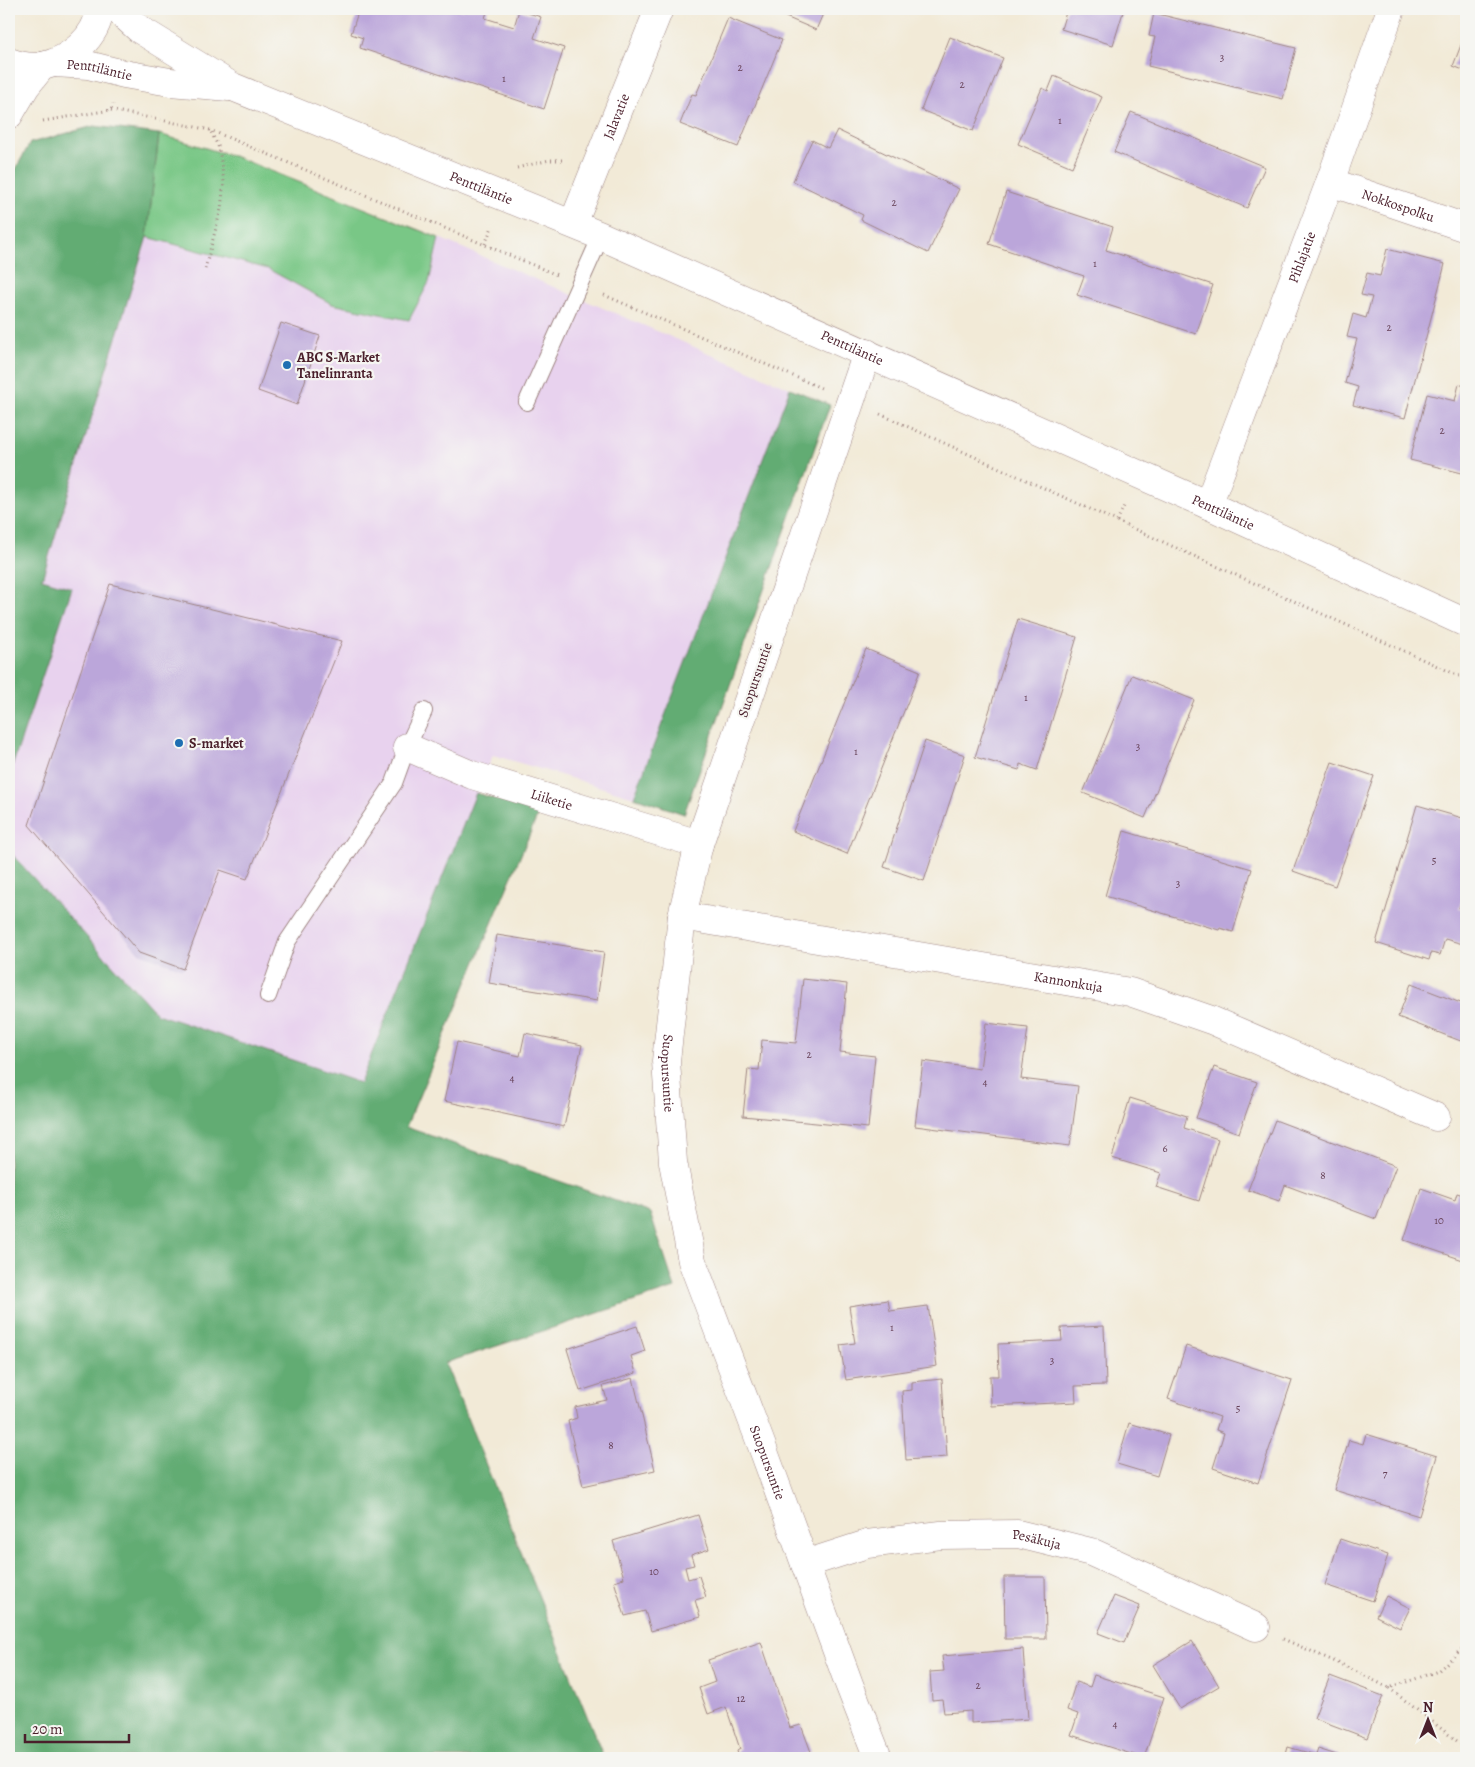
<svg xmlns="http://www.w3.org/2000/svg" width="1475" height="1767" font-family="Alegreya,serif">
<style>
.built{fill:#e8d2ee}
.green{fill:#79c786;stroke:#627358}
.forest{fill:#62ac73;stroke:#56664f}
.building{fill:#bba6da}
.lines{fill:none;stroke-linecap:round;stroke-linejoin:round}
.lane-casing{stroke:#9e8481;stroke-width:18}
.street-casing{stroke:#9e8481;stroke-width:29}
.secondary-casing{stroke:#9e8481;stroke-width:29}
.path{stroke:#9e8481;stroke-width:3;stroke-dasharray:1 4;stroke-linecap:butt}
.lane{stroke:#fff;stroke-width:16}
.street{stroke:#fff;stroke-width:28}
.secondary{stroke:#fff;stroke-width:28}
.poi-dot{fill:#1f6fb2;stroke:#f6f6f2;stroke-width:2}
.labels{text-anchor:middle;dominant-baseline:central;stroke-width:4.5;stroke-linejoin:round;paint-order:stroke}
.number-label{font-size:11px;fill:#664157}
.street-label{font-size:14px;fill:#4a1f2b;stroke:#f6f6f2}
.poi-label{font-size:14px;font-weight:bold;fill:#4a1f2b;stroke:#f6f6f2;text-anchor:start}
</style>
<rect width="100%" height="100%" fill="#f6f6f2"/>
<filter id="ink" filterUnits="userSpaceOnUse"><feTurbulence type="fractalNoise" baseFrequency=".02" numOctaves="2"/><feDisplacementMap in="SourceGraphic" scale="10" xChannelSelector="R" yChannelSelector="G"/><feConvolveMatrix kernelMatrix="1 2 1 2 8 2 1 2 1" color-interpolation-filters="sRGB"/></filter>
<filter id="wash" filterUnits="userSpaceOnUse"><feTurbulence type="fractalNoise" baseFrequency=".0096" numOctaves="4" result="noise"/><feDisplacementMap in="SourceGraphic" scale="20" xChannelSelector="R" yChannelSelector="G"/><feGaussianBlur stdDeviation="1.12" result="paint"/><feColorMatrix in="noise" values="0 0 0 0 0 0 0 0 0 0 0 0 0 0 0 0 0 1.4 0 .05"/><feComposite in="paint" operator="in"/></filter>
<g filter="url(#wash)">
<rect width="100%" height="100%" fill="#f2ead7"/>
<path class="built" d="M147,237L268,269L332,304L429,282L439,238L790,388L634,797L493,755L360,1083L157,1014L9,851V776L72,588L42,579Z"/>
<path class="green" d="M159,134L236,157L439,238L429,282L409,320L332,304L268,269L147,237Z"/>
<g class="forest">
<path d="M94,126L159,134L147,237L42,579L72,588L9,776V181L30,143Z"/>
<path d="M790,388L830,405L684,814L634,797Z"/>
<path d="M476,793L539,812L406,1127L650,1213L675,1288L445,1363L604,1758H9V851L157,1014L360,1083Z"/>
</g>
<g id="blocks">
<g class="building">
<path d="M359,9H457L463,11L464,9H488L485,18L514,27L519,10L541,17L534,38L564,48L544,109L360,48L363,38L351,34Z"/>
<path d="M767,9H825L816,30Z"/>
<path d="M1067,9H1124L1113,45L1061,29Z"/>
<path d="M1154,13L1296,48L1283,99L1148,66L1155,37L1149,36Z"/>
<path d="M728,18L782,40L738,147L680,124L692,94L696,95Z"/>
<path d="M1466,32V71L1453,66Z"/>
<path d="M950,37L1003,58L973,131L921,110Z"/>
<path d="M1054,76L1102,97L1072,167L1018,144L1042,88L1048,91Z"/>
<path d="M1131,112L1265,167L1247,208L1114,152Z"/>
<path d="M837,130L959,189L928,253L861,220L863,215L793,181L812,140L828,148Z"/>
<path d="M1006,192L1113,227L1106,250L1213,285L1196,334L1077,295L1084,276L989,244Z"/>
<path d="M1387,249L1445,264L1405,418L1353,405L1358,387L1345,383L1357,339L1347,337L1353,314L1366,318L1372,297L1361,295L1367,273L1380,276Z"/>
<path d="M281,323L320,336L297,405L258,391Z"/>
<path d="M1466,380V474L1410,460L1427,394L1455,401L1459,384L1464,386Z"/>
<path d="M110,584L342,641L247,879L220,870L183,969L139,953L29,825Z"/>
<path d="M1018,619L1077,637L1037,770L1020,764L1019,770L975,757Z"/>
<path d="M866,649L920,671L847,854L793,831Z"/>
<path d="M1132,675L1194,700L1145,818L1083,793Z"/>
<path d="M925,741L965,755L924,881L884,867Z"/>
<path d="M1332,762L1374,776L1335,886L1293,871Z"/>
<path d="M1417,805L1466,819V902L1462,900L1459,908L1466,910V932L1463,944L1445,939L1440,955L1431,953L1429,960L1376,943Z"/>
<path d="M1124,831L1252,869L1233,932L1220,928L1219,930L1105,896Z"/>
<path d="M497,935L604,952L597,1001L489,983Z"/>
<path d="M803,979L847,984L840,1052L875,1056L868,1128L743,1116L748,1069L759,1070L762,1040L796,1043Z"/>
<path d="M1411,984L1466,1005V1043L1398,1017Z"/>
<path d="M986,1023L1028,1028L1021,1079L1078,1086L1070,1146L915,1126L923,1061L980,1069Z"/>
<path d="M525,1033L582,1045L564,1127L444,1101L457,1042L520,1056Z"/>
<path d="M1214,1067L1257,1082L1239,1133L1196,1118Z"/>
<path d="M1130,1098L1187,1116L1184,1128L1218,1139L1199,1201L1156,1187L1161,1173L1112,1158Z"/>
<path d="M1275,1120L1396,1166L1376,1219L1285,1185L1279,1201L1248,1190Z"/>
<path d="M1421,1188L1455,1200L1457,1193L1466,1196V1261L1404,1240Z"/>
<path d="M888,1300L890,1311L928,1306L937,1366L846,1380L840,1345L855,1343L849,1306Z"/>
<path d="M637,1326L645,1351L631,1356L636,1373L580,1391L567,1349Z"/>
<path d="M1104,1326L1106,1385L1075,1386L1076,1402L991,1406L990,1376H999L998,1344L1062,1341L1061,1328Z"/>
<path d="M1186,1346L1292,1380L1258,1483L1213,1468L1224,1433L1216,1430L1220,1417L1168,1399Z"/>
<path d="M633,1378L655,1470L583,1486L568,1421L577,1418L575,1407L607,1400L603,1386Z"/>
<path d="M942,1379L947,1457L906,1460L902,1391L912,1390V1382Z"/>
<path d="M1129,1423L1169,1435L1157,1476L1117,1464Z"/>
<path d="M1366,1434L1437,1456L1419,1516L1334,1490L1349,1440L1363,1444Z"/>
<path d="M698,1515L709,1549L691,1555L694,1565L685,1567L688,1579L699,1576L706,1597L695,1600L700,1617L651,1631L645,1611L625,1616L614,1581L624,1578L613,1541Z"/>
<path d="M1340,1539L1388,1555L1373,1601L1325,1585Z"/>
<path d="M1004,1577H1045L1046,1639H1005Z"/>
<path d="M1114,1596L1140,1606L1124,1643L1098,1633Z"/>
<path d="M1386,1596L1410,1608L1400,1628L1376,1616Z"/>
<path d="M1192,1641L1219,1686L1180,1709L1153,1665Z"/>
<path d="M761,1642L790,1728L801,1725L811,1752L793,1758H739L737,1751L740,1749L726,1707L708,1714L699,1688L715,1682L708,1660Z"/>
<path d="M1023,1649L1028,1719L971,1723V1711L944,1713L942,1699L932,1700L930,1672L944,1671L942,1656Z"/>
<path d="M1094,1675L1164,1697L1144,1758L1071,1735L1078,1714L1067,1710L1076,1682L1090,1687Z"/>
<path d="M1330,1676L1383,1696L1367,1738L1314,1718Z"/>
<path d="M1288,1747L1316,1755L1318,1749L1346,1758H1285Z"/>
<path d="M1267,1753L1282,1758H1265Z"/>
</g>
</g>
</g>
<g filter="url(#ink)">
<use href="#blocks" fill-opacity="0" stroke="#9e8481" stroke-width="1"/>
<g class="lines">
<defs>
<g id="lane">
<path d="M527,402L601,236"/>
<path d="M268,996L287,942L394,783L407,747L424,711"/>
</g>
<g id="street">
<path id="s1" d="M1330,182L1466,228"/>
<path id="s2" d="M573,224L659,9"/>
<path id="s3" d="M867,353L699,844L682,916L666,1061L673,1162L692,1261L763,1449L849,1684L878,1758"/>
<path id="s4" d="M1208,505L1330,182L1391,9"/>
<path id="s5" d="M407,747L472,775L699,844"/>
<path id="s6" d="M682,916L1130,992L1211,1020L1436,1117"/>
<path id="s7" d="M805,1564L867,1544L941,1535L1018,1534L1091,1552L1256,1627"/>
</g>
<g id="secondary">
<path id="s8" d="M117,9L139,29L233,87L601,236L1208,505L1466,623"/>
<path d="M9,62C20,66 32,68 43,66C70,60 97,37 100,9"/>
<path id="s9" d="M54,63L88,65L124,74L170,82L229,87"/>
<path d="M9,115L26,86L42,66"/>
</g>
</defs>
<use href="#lane" class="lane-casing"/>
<use href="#street" class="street-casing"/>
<use href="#secondary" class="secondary-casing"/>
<g class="path">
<path d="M111,110L210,130L557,275"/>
<path d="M43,121L111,110L113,104"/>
<path d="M517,168L549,160H564"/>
<path d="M485,244L492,227"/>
<path d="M205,269L221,209L224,182L219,148L210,130"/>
<path d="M604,295L821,388"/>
<path d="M880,414L1466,679"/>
<path d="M1117,521L1125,504"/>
<path d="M1283,1639L1343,1665L1389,1688L1438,1671L1466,1645"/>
<path d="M1389,1688L1466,1748"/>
</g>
<use href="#lane" class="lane"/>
<use href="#street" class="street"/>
<use href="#secondary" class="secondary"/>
</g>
</g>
<g class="poi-dot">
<circle cx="287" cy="365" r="5"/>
<circle cx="179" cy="743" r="5"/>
</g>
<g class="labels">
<g class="number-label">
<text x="1222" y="57">3</text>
<text x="740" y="67">2</text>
<text x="504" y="78">1</text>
<text x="962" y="84">2</text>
<text x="1060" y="120">1</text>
<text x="894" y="202">2</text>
<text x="1095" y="263">1</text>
<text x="1389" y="327">2</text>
<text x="1442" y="430">2</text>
<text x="1026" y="697">1</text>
<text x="1138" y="746">3</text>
<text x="856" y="751">1</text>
<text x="1434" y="860">5</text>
<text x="1178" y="883">3</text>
<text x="809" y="1054">2</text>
<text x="512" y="1078">4</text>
<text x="985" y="1082">4</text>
<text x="1165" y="1148">6</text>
<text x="1323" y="1175">8</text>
<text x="1439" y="1220">10</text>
<text x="892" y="1327">1</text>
<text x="1052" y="1360">3</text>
<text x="1238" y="1408">5</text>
<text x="611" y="1445">8</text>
<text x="1385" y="1473">7</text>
<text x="654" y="1571">10</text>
<text x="978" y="1685">2</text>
<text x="741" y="1698">12</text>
<text x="1115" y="1724">4</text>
</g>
<g class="street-label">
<text stroke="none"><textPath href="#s9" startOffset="46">Penttiläntie</textPath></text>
<text stroke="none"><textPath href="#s2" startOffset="116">Jalavatie</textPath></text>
<text stroke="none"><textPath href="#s8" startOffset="408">Penttiläntie</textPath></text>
<text stroke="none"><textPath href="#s1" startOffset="72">Nokkospolku</textPath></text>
<text stroke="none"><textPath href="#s4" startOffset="265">Pihlajatie</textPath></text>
<text stroke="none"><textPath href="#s8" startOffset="812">Penttiläntie</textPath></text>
<text stroke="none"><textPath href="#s8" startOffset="1218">Penttiläntie</textPath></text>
<text transform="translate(755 680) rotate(-71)">Suopursuntie</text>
<text stroke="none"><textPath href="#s5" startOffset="154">Liiketie</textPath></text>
<text stroke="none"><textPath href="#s6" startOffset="392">Kannonkuja</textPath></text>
<text stroke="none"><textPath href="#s3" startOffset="751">Suopursuntie</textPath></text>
<text stroke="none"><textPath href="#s3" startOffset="1156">Suopursuntie</textPath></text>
<text stroke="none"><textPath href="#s7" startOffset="236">Pesäkuja</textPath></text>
</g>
<g class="poi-label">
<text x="297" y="357">ABC S-Market<tspan x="297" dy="16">Tanelinranta</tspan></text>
<text x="189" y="743">S-market</text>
</g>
</g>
<rect width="1475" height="1767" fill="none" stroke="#f6f6f2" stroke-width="30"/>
<g transform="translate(1428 1720)" stroke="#f6f6f2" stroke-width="4" paint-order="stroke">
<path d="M0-4L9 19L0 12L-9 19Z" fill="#4a1f2b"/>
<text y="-8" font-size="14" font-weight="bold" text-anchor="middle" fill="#4a1f2b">N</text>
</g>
<path d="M25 1734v8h104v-8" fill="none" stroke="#4a1f2b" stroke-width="2.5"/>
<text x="32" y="1734" font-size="15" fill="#4a1f2b" stroke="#f6f6f2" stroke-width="4" paint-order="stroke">20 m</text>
</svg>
